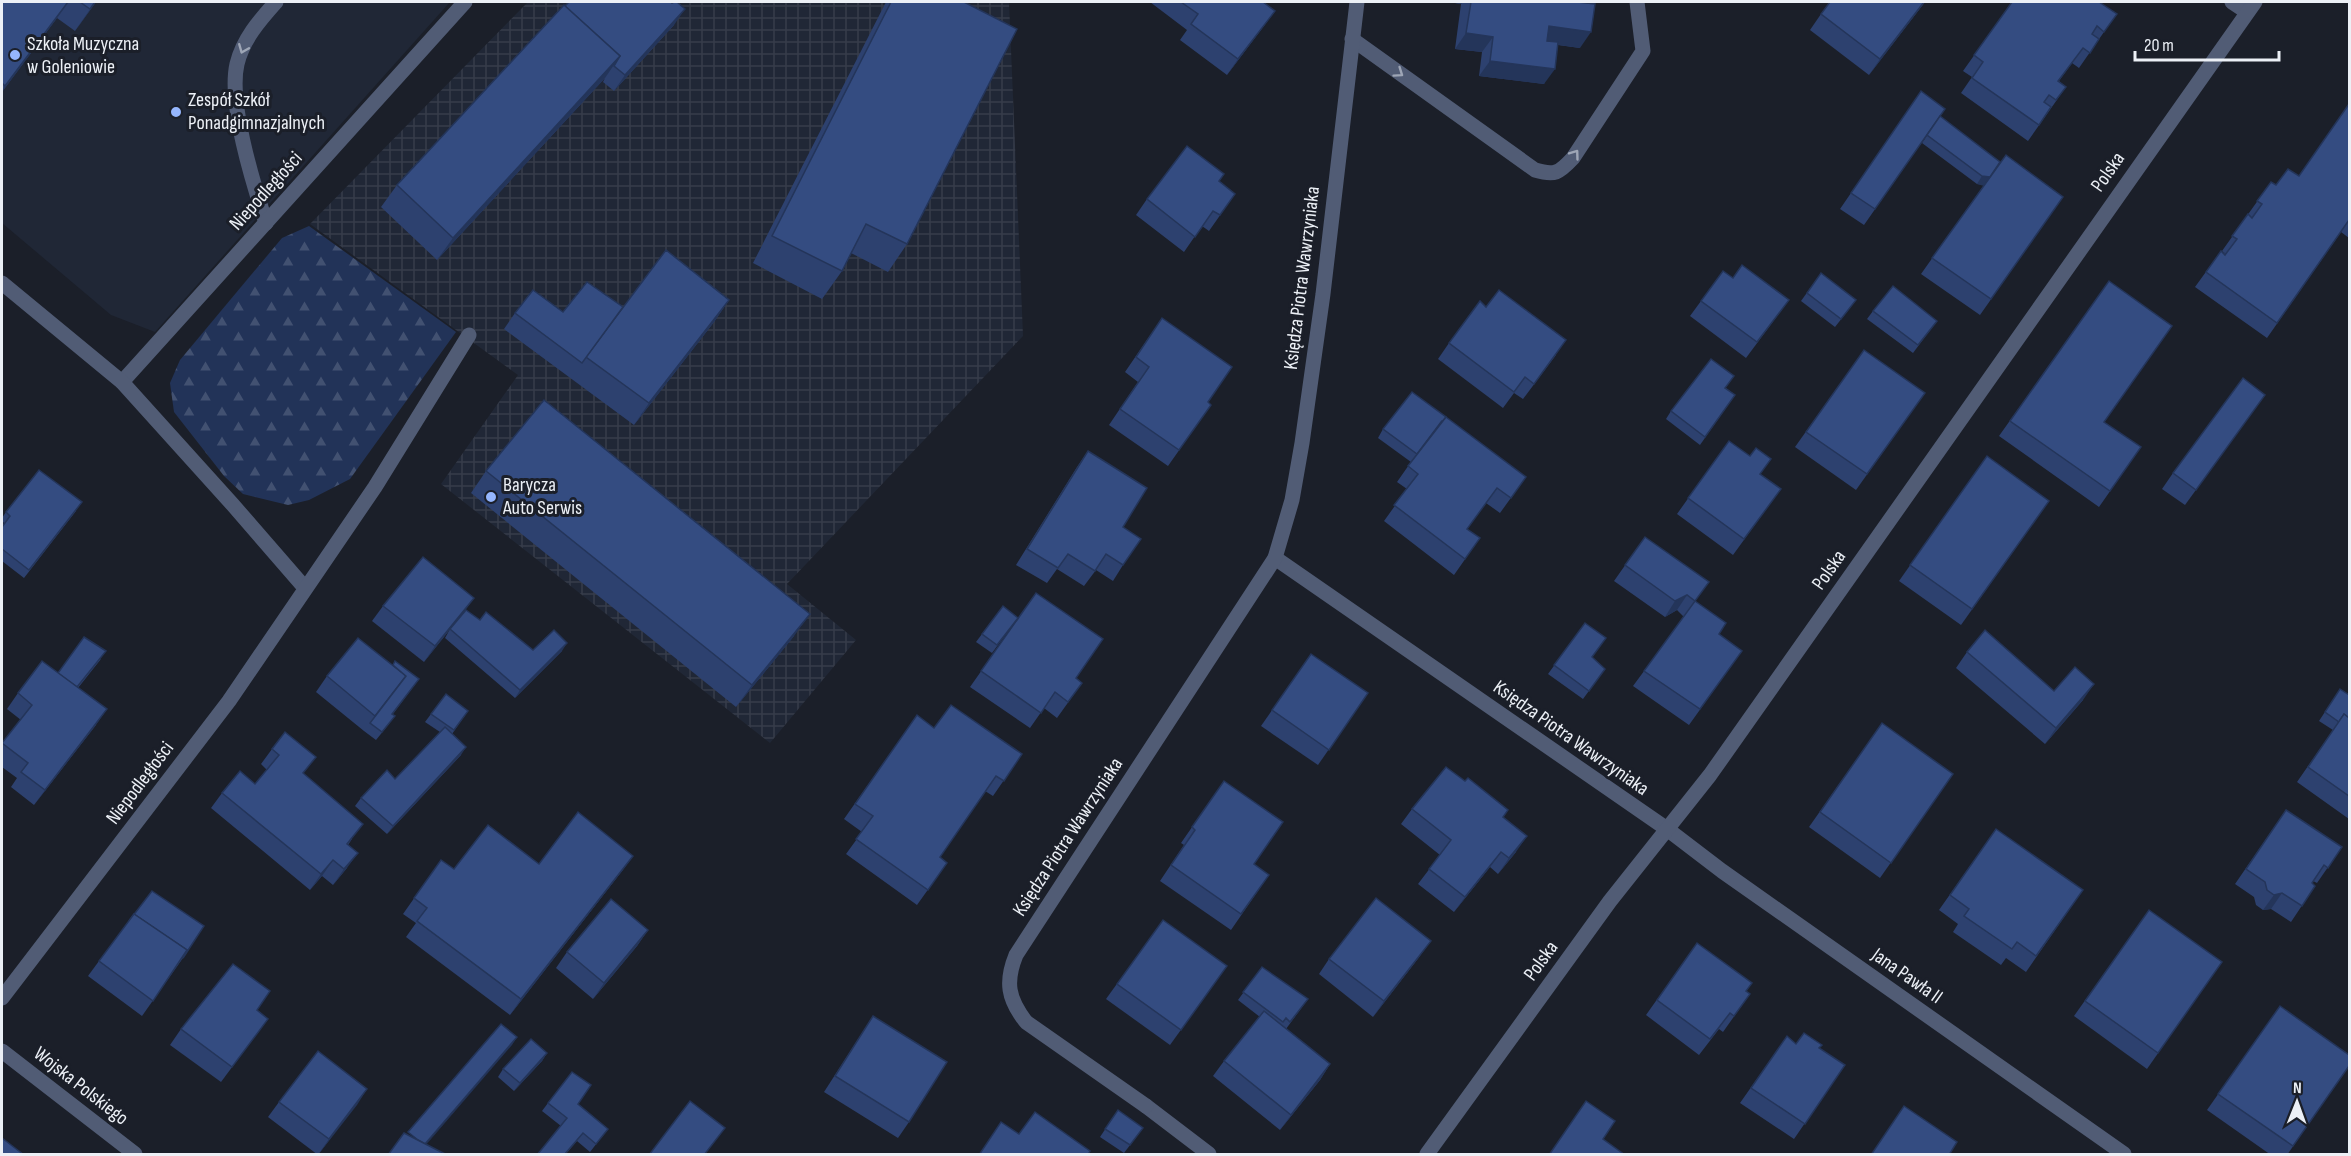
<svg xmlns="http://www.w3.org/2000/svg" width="2351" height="1156" font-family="'Sofia Sans Condensed',sans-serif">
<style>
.built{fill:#202736}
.industrial{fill:url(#industrial-grid)}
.forest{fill:url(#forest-firs)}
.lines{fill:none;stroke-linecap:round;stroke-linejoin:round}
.service{stroke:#515c75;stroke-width:15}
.minor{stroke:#515c75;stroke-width:15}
.tertiary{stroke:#515c75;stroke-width:15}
.wall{fill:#2d416f}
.shaded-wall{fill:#24355a}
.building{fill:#344c81;stroke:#24355a;stroke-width:1.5}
.oneway{stroke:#9ea6b6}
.poi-dot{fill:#95b6fd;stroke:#1b1f29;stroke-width:2}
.labels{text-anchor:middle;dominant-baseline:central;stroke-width:6;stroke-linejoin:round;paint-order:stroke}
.poi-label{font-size:20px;fill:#ecf0f6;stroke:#1b1f29;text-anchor:start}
.street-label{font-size:20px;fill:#ecf0f6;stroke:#1b1f29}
</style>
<defs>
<pattern id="industrial-grid" width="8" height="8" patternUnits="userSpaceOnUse" patternTransform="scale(1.5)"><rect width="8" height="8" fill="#202736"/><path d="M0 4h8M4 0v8" fill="none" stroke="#363c4a"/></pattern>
<pattern id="forest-firs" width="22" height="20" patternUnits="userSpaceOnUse" patternTransform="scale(1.5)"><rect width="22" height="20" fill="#223358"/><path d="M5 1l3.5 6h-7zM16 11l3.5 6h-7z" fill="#425171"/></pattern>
</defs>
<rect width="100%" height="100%" fill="#1b1f29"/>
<path class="built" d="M2,2H450L155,332L111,315L2,223Z"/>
<path class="industrial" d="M528,2H1009L1023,336L787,584L856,640L770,743L441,484L518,375L310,224Z"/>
<path class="forest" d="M309,226L456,332L350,479L309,500L288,505L243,494L224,476L174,412L170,383L180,360L282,238Z"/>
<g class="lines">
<g class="service">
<path d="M266,223C253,183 228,103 237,64C243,39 260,20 276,2"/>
<path d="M122,382L465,2"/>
<path d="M1146,1106L1209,1154"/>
</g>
<g class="minor">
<path d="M2232,2L2247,12"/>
<path d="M1352,39L1535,170C1555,176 1559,173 1573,158L1643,51L1637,2"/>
<path d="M2,283L122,382L233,505L305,588"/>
<path d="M1275,558L1667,829L1722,871L2124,1154"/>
<path d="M2,998L229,701L375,487L469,335"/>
<path d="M1146,1106L1026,1022C1008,999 1005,982 1016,955L1275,558L1292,500L1302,443L1323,294L1357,2"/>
<path d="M1427,1154L1610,901L1710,775L2255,2"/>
</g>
<path class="tertiary" d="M2,1051L135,1154"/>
</g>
<g class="wall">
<path d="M2,2H96L75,31L57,18L2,92Z"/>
<path d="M569,2H677L674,25L614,91L603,82L605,78L437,260L381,207L397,185Z"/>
<path d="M886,2H964L907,244L888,272L851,253L842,271L822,299L753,263Z"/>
<path d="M1150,2H1263L1275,11L1227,75L1180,40L1187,30Z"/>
<path d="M1449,2H1577L1580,48L1558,45L1544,84L1479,76L1482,52L1455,49L1461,4Z"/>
<path d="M1925,2L1869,75L1810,30L1821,14Z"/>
<path d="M2012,2H2099L2104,32L2079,68L2072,63L2059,81L2066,87L2028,141L1961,93L1972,77L1963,71Z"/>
<path d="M1921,91L1940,116L2000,162L2063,197L1980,315L1921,274L1984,185L1977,184L1922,143L1934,125L1864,225L1840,209Z"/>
<path d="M2349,104V238L2341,232L2267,338L2195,287L2221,251L2226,254L2222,251L2271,182L2276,185L2299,176Z"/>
<path d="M1219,181L1235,194L1209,231L1202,226L1184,252L1136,215L1147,199Z"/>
<path d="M1723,271L1733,278L1789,300L1746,358L1690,316Z"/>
<path d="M1821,273L1850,308L1835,327L1801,301Z"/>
<path d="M2109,281L2104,423L2141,447L2099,507L1999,436Z"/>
<path d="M729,300L714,322L634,425L504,329L515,313L563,312Z"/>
<path d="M1486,307L1556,355L1523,399L1514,393L1503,408L1438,359L1449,343Z"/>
<path d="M1873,311L1937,321L1913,353L1867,319Z"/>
<path d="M1162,318L1208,402L1211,405L1168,466L1109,425L1138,382L1125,372Z"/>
<path d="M1864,350L1925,393L1856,490L1795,447Z"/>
<path d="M1726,388L1735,395L1700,445L1666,419L1671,411Z"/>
<path d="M2265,395L2185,505L2162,489L2173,473Z"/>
<path d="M1383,429L1526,477L1500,513L1486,503L1467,529L1480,538L1454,575L1384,521L1407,489L1397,482L1411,462L1378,438Z"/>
<path d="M1729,441L1760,474L1781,489L1733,555L1677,514Z"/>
<path d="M1088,451L1123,527V565L1113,581L1096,570L1084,586L1057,569L1047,583L1016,565L1077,467Z"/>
<path d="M1987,456L2049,501L1961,625L1899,581Z"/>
<path d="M486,471L794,636L736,707L471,493Z"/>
<path d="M76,511L24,578L2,561V527L4,523L2,521V518L6,512Z"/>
<path d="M1645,537L1695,601L1719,634L1742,651L1689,725L1633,686L1684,617L1677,610L1665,617L1614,581Z"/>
<path d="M1036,593L1076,678L1082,683L1057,718L1044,708L1030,728L970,687Z"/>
<path d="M383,606L463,613L424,662L372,621Z"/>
<path d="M1003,606L1018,618L992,653L976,642Z"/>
<path d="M480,620L533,650L562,651L515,698L445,638L450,629Z"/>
<path d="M1585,623L1593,658L1605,669L1583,699L1548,674Z"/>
<path d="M1967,652L2054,691L2083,700L2045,744L1956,668Z"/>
<path d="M1311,654L1368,693L1318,765L1261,726Z"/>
<path d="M101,659L78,688L96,725L34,805L11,787L17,778L2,767V745L21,720L7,709L18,693L58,673Z"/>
<path d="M393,665L419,679L393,714L389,724L376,740L364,731L368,726L364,731L316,692L327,676Z"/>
<path d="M2340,689L2349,695V819L2297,782L2333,730L2319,721Z"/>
<path d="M446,694L468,711L452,734L461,755L387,834L355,806L361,798L395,779L440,732L425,722Z"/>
<path d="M917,715L934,728L1022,754L993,796L985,791L940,857L947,863L917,905L846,854L862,832L844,819Z"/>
<path d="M1882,723L1953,774L1880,878L1809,827Z"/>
<path d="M272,749L304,774L352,839L348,845L347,868L333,885L322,876L310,890L211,808L222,793L255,784L267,770L261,764Z"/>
<path d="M1224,781L1254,864L1269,875L1231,930L1160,881L1184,845L1181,843Z"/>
<path d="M1412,809L1503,817L1516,852L1498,874L1490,867L1454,912L1418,884L1440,855L1401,824Z"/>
<path d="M2286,810L2342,847L2317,883L2313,881L2312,883L2315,886L2291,922L2271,909L2263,910L2256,905L2254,897L2235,884Z"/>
<path d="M1996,829L2083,890L2026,972L2006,958L2001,965L1953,932L1958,924L1939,910Z"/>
<path d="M633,856L622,871L510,1015L406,937L416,923L403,914L441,860L454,869L539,864Z"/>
<path d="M2149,910L2222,962L2147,1069L2074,1016Z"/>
<path d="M1163,920L1227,966L1170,1045L1106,999Z"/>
<path d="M648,930L637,946L593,999L556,968L567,952Z"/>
<path d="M1697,943L1752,983L1746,991L1750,994L1723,1032L1719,1029L1699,1055L1646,1015Z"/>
<path d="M1420,956L1373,1017L1319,974L1329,959Z"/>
<path d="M183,958L142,1016L88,976L99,961Z"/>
<path d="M1262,967L1308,999L1286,1029L1330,1064L1320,1080L1280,1130L1213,1076L1224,1061L1260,1017L1238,1000Z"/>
<path d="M2280,1006L2349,1066L2287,1155H2271L2207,1110Z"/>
<path d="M257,1010L268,1019L221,1082L170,1045L181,1029Z"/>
<path d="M873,1016L909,1122L898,1138L824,1092Z"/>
<path d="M1787,1036L1796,1044L1819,1048L1845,1065L1794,1139L1740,1103Z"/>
<path d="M547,1053L542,1061L514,1091L498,1077L503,1069Z"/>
<path d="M367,1089L318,1155L268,1117L279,1102Z"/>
<path d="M548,1103L578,1104L608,1129L590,1152L577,1141L565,1155H537L561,1126L542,1111Z"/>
<path d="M1118,1110L1143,1128L1124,1153L1100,1137Z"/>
</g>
<g class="shaded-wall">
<path d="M68,2L57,18L2,92L5,86Z"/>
<path d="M95,2H96L75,31Z"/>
<path d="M1449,2H1463L1461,4Z"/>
<path d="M1924,2H1925L1869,75L1880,59Z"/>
<path d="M685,9L674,25L614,91L625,75Z"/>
<path d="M1275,11L1264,26L1227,75L1238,59Z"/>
<path d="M1549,26L1591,32L1580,48L1538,42Z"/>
<path d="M1466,33L1493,37L1482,52L1455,49Z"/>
<path d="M620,56L605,78L437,260L453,238Z"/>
<path d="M1490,61L1555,69L1544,84L1479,76Z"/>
<path d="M1982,176L1990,177L1984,186L1977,184Z"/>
<path d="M729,300L714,322L634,425L649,403Z"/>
<path d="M1687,595L1677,610L1665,617L1675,601Z"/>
<path d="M474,598L463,613L424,662L435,646Z"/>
<path d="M810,614L794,636L736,707L752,685Z"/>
<path d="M567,643L562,651L515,698L520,690Z"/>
<path d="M2094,684L2083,700L2045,744L2056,728Z"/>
<path d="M107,709L96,725L34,805L45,790Z"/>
<path d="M466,747L461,755L387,834L393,826Z"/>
<path d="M1527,836L1516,852L1498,874L1509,858Z"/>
<path d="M1501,852L1490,867L1454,912L1465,897Z"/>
<path d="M358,853L347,868L333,885L344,869Z"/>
<path d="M633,856L622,871L510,1015L521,999Z"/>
<path d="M333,860L322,876L310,890L321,874Z"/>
<path d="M2282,893L2271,909L2263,910L2274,895Z"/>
<path d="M648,930L637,946L593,999L604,983Z"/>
<path d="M1431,941L1420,956L1373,1017L1384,1001Z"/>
<path d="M517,1037L512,1045L419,1153L425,1145Z"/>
<path d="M547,1053L542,1061L514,1091L520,1083Z"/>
<path d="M1330,1064L1320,1080L1280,1130L1291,1115Z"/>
<path d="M367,1089L357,1105L318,1155L329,1139Z"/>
</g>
<g class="building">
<path d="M2,2H68L5,86L2,83Z"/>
<path d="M80,2H95L90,9Z"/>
<path d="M569,2H671L672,3L674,2H677L685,9L625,75L614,66L620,56L565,6Z"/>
<path d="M891,2H964L1017,29L907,244L866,224L842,271L772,236Z"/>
<path d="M1181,2H1263L1275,11L1238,59L1191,24L1198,14Z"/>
<path d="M1471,2H1577L1595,4L1591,32L1549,26L1547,41L1558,42L1555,69L1490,61L1493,37L1466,33Z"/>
<path d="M1830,2H1924L1880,59L1821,14Z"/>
<path d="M2012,2H2099L2117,14L2104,32L2097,26L2092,34L2099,39L2090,53L2083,48L2058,81L2066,87L2056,100L2049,95L2044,102L2051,107L2039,125L1972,78L1983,62L1974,55Z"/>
<path d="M564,5L620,56L453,238L397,185Z"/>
<path d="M1921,91L1945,109L1875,209L1851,193Z"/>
<path d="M2349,104V220L2277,323L2206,272L2221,251L2225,255L2237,239L2232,236L2248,214L2252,218L2262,204L2257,201L2271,182L2276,185L2288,169L2299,176Z"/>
<path d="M1940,116L2000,162L1990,177L1982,176L1927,135Z"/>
<path d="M1187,146L1224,174L1219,181L1235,194L1220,215L1213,211L1195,237L1147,199Z"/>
<path d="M2006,155L2063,197L1991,299L1932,258Z"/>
<path d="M666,250L729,300L649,403L586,357Z"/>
<path d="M1742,265L1789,300L1757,342L1701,301L1723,271L1733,278Z"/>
<path d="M1821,273L1856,300L1841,319L1807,293Z"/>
<path d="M2109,281L2172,326L2104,422L2141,447L2110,491L2010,421Z"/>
<path d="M587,282L623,307L582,363L515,313L533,290L563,312Z"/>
<path d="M1893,286L1937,321L1918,345L1873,311Z"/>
<path d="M1499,290L1566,340L1534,384L1525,377L1514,392L1449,343L1480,301L1486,307Z"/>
<path d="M1162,318L1232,367L1208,402L1211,405L1179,450L1120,409L1149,367L1136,357Z"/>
<path d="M1864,350L1925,393L1867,474L1806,432Z"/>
<path d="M1711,359L1734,376L1725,388L1735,395L1705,437L1671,411Z"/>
<path d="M2243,378L2265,395L2196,490L2173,473Z"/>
<path d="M1412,392L1446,417L1441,423V422L1417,454L1383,429Z"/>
<path d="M544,400L810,614L752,685L486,471Z"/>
<path d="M1446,417L1526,477L1511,498L1497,488L1467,529L1480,538L1465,559L1394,505L1418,474L1408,466Z"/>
<path d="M1729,441L1750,456L1756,448L1771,459L1760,474L1781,489L1744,539L1688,498Z"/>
<path d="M1088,451L1147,488L1123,527L1141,539L1123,565L1106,554L1095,571L1068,554L1058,568L1027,549Z"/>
<path d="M1987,456L2049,501L1972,609L1910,565Z"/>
<path d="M39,470L82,502L29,570L2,549V527L10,516L6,512Z"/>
<path d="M1645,537L1709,582L1695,601L1687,595L1675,601L1625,565Z"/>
<path d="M423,557L474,598L435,646L383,606Z"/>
<path d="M1036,593L1103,639L1076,678L1082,683L1068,702L1055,692L1041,713L981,671Z"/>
<path d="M1695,601L1726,623L1719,634L1742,651L1700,709L1644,671Z"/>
<path d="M1003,606L1018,618L997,645L982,634Z"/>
<path d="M466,610L480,620L486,612L533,650L554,630L567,643L520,690L450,629Z"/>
<path d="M1585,623L1606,638L1592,657L1605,669L1589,691L1554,665Z"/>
<path d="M1985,630L2054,691L2075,667L2094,684L2056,728L1967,652Z"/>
<path d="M84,637L106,651L77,687L58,673Z"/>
<path d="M358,638L406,676L375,716L327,676Z"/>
<path d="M1311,654L1368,693L1329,750L1272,710Z"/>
<path d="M42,661L107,709L45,790L21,772L28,763L2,743L32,705L18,693Z"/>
<path d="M395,661L419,679L392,714L395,716L382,732L370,723L406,676L393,665Z"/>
<path d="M2340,689L2349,695V718L2344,714L2339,722L2325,712Z"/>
<path d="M446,694L468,711L454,730L431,714Z"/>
<path d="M951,705L1022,754L1004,781L996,776L940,857L947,863L928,890L856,839L873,816L855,804L917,715L934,728Z"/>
<path d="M2344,714L2349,718V796L2308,767Z"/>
<path d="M1882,723L1953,774L1891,863L1820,812Z"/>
<path d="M445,727L466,747L393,826L361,798L387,770L395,779Z"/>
<path d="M285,732L316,757L303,773L363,824L347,844L358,853L344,869L333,860L321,874L222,793L240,771L255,784L279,755L272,749Z"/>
<path d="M1446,767L1465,781L1468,778L1508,810L1503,817L1527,836L1509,858L1501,852L1465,897L1429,869L1451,840L1412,809Z"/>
<path d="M1224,781L1283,822L1254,864L1269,875L1241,914L1171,865L1195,830L1192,827Z"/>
<path d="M2286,810L2342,847L2328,868L2324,865L2312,883L2315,886L2302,906L2282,893L2274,895L2267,890L2265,882L2246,869Z"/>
<path d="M578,812L633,856L521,999L417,921L427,908L414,898L441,860L454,869L488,825L539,864Z"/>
<path d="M1996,829L2083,890L2036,956L2017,942L2012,949L1964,916L1969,909L1950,895Z"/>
<path d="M152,891L204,926L183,958L187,950L134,914L129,921Z"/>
<path d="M1376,898L1431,941L1384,1001L1329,959Z"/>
<path d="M611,899L648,930L604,983L567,952Z"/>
<path d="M2149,910L2222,962L2158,1053L2085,1001Z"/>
<path d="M134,914L187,950L153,1001L99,961Z"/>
<path d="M1163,920L1227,966L1181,1030L1117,984Z"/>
<path d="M1697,943L1752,983L1746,991L1750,994L1734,1016L1730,1013L1710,1039L1657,1000Z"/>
<path d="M233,964L270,991L257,1010L268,1019L232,1067L181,1029Z"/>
<path d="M1262,967L1308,999L1290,1022L1286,1018L1283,1022L1243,992Z"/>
<path d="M2280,1006L2349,1055V1066L2293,1146L2218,1094Z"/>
<path d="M1264,1011L1330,1064L1291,1115L1224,1061Z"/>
<path d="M873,1016L947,1062L909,1122L835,1076Z"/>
<path d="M501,1024L517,1037L425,1144L418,1140L408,1132Z"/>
<path d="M1804,1033L1822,1045L1819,1048L1845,1065L1805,1124L1751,1088L1787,1036L1796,1044Z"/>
<path d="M531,1039L547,1053L520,1083L503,1069Z"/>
<path d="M318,1051L367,1089L329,1139L279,1102Z"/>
<path d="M572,1072L591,1085L578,1104L608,1129L596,1144L583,1133L564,1155H537L567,1118L548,1103Z"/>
<path d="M690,1101L725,1128L704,1155H649Z"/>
<path d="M1586,1101L1615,1121L1603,1139L1625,1155H1549Z"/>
<path d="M1904,1106L1957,1142L1949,1155H1871Z"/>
<path d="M1118,1110L1143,1128L1130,1145L1105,1129Z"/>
<path d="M1035,1112L1090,1151L1088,1155H979L1001,1122L1019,1134Z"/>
<path d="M404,1133L447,1155H388Z"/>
<path d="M2,1138L24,1155H2Z"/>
</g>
<defs><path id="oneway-chevron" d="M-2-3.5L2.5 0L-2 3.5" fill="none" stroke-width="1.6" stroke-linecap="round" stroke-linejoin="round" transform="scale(1.5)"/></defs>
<g class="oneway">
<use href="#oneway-chevron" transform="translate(243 49) rotate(112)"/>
<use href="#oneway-chevron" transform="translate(1399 73) rotate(35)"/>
<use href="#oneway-chevron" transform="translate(1575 154) rotate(-54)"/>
</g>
<g class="poi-dot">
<circle cx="15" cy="55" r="6"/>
<circle cx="176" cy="112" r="6"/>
<circle cx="491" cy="497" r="6"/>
</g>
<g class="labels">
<g class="poi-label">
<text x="27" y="44">Szkoła Muzyczna<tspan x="27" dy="23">w Goleniowie</tspan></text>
<text x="188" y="100">Zespół Szkół<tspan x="188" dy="23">Ponadgimnazjalnych</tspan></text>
<text x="503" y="485">Barycza<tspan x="503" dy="23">Auto Serwis</tspan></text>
</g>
<g class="street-label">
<text transform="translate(2108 172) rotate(-55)">Polska</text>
<text transform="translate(266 191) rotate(-48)">Niepodległości</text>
<text transform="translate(1302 278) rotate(-83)">Księdza Piotra Wawrzyniaka</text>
<text transform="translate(1829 570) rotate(-55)">Polska</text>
<text transform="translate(1571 738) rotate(35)">Księdza Piotra Wawrzyniaka</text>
<text transform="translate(140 783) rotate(-53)">Niepodległości</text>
<text transform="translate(1068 837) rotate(-57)">Księdza Piotra Wawrzyniaka</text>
<text transform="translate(1541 961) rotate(-54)">Polska</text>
<text transform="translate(1907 976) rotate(35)">Jana Pawła II</text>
<text transform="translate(81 1086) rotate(38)">Wojska Polskiego</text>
</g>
</g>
<rect width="2351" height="1156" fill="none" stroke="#ecf0f6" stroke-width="6"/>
<g transform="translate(2297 1102) rotate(1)" stroke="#1b1f29" stroke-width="4.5" paint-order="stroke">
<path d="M0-4.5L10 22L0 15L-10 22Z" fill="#ecf0f6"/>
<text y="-9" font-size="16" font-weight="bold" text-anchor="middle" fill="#ecf0f6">N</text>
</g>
<path d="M2135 51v9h144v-9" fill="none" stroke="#ecf0f6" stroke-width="3"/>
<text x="2144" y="51" font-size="18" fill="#ecf0f6" stroke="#1b1f29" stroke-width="4.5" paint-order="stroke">20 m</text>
</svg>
